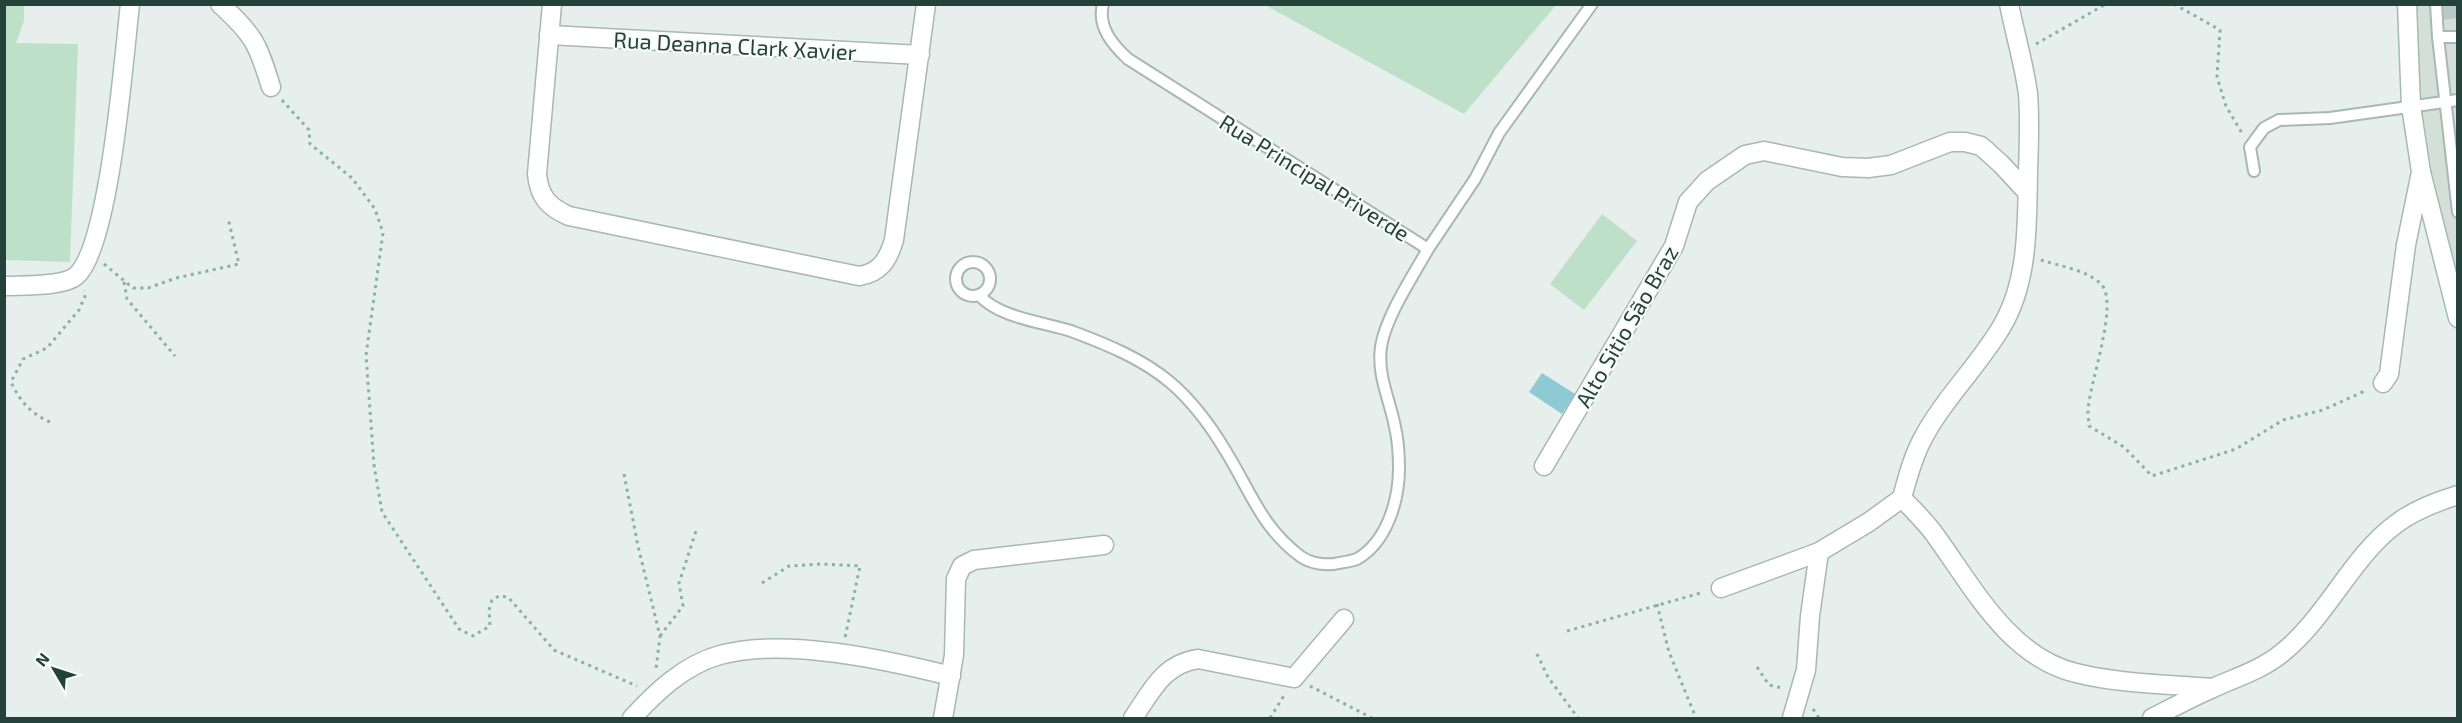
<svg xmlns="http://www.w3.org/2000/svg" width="2462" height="723" font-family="'Exo 2',sans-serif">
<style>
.built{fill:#d4dfda}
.green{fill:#bfe0c8}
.water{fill:#8ec9d4}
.building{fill:#bbcac4;stroke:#b8c9c2;stroke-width:1.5}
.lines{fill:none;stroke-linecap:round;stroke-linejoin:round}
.lane-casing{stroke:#a8b8b2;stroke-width:14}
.street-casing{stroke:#a8b8b2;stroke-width:21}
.secondary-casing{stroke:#a4bbb3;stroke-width:21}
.path{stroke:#86b3a5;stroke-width:3;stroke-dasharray:3 4.5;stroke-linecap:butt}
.lane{stroke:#fff;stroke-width:10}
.street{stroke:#fff;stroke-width:18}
.secondary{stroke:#fff;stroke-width:18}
.labels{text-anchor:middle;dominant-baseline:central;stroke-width:4.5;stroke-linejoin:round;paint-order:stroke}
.street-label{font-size:22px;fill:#24423a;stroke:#f7fbf9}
</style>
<rect width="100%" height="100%" fill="#e6efeb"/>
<path class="built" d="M2408,5H2457V318L2421,172Z"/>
<g class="green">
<path d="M5,4L24,5V21L16,43L78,44L70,262L5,260Z"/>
<path d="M1265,5H1556L1464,114Z"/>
<path d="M1602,214L1637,241L1584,310L1550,284Z"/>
</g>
<path class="water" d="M1542,373L1575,394L1562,414L1529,392Z"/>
<path class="building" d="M2444,4H2457V17L2444,19Z"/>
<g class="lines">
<defs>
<g id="lane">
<path d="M1103,4C1097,27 1113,45 1128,59L1428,249L1475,179L1499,133L1592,4"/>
<path d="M2436,4L2438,37H2458"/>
<path d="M2438,37L2458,212"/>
<path d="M2254,171L2250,147L2264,128L2279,120L2330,118L2458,100"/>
<circle cx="973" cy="279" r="17"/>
<path d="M979,295C999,318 1043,322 1071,331C1106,344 1143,359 1171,383C1193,402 1210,425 1225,450C1250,490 1261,527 1300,556C1311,564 1327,566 1339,563C1345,562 1352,561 1357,559C1387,542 1399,500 1399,468C1399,455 1398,440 1395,427C1390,400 1377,376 1381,347C1385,318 1413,276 1428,249"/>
</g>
<g id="street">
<path d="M220,4C254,35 258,44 271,87"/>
<path d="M552,4L537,174C539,196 548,207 569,216L859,276C880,273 888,260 894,240L926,4"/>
<path d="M549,35L920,55"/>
<path d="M2383,383L2389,374L2406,245L2421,172"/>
<path d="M1544,466L1674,246L1688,202L1707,181L1745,155L1764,151L1842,167L1868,168L1891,165L1950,142H1965L1981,146L2001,164L2027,192"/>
<path d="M1902,498C1907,479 1912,460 1921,442C1942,400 1978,367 2002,326C2029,280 2027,223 2028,171C2029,145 2030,119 2028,94C2024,64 2015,34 2009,4"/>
<path d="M1902,498C1913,510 1926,522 1935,535C1973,587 2009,657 2076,673C2120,684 2167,684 2213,688"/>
<path d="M1721,588L1819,552L1869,522L1902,498"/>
<path d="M632,718C656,692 684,665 720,655C784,637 887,660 951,676"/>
<path d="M943,718L954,655L956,579L962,566L974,560L1104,545"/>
<path d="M1133,718C1151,692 1163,664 1198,659L1294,678L1344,619"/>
<path d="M1792,718L1806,670L1810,616L1819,552"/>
<path d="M2152,718C2172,708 2192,697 2213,688C2237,677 2261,670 2282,653C2327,617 2352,556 2396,524C2414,510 2436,502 2458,495"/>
</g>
<g id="secondary">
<path d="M2407,4L2411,106L2421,172L2458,318"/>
<path d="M4,286C22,285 63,287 76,276C110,247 124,55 130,4"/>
</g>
</defs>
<use href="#lane" class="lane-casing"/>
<use href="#street" class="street-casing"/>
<use href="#secondary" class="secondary-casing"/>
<g class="path">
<path d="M2174,4L2220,30L2217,77L2226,106L2243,135"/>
<path d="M2036,44L2106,4"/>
<path d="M282,100L309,130L310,144L352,178L375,209L383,233L366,355L374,465L382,512L459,629L473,636L490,626L489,610L492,600L499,596L508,597L554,650L637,686"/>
<path d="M2041,260C2059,266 2087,270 2101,284C2120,304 2088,386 2088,412C2088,417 2089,422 2089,426L2124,447L2152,476L2236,449L2283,420L2323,410L2367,390"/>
<path d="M104,264L133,288H148L176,278L239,264L228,218"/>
<path d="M124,282L127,299L175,356"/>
<path d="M50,422C30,413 20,401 11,382L23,359L47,348L79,310L86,294L84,291"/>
<path d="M624,474L638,546L660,636L656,669"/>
<path d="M762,583L789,566L821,564L860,566L845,638"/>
<path d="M1657,604L1669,652L1696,718"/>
<path d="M1567,631L1704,592"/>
<path d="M660,636L683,606L679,583L696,531"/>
<path d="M1537,654L1548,677L1578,718"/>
<path d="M1757,667L1769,685L1782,688"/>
<path d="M1310,686L1372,718"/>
<path d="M1813,709L1819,718"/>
<path d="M1270,718L1285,694"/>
</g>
<use href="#lane" class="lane"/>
<use href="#street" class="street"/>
<use href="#secondary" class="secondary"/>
</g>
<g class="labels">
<g class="street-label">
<text transform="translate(735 45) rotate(3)">Rua Deanna Clark Xavier</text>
<text transform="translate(1315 177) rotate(32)">Rua Principal Priverde</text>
<text transform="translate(1626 326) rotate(-60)">Alto Sitio São Braz</text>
</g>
</g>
<rect width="2462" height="723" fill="none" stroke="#24423a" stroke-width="12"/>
<g transform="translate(54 669) rotate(309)" stroke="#f7fbf9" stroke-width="4.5" paint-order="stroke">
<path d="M0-4.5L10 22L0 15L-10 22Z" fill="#24423a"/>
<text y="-9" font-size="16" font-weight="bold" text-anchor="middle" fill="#24423a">N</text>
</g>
</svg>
